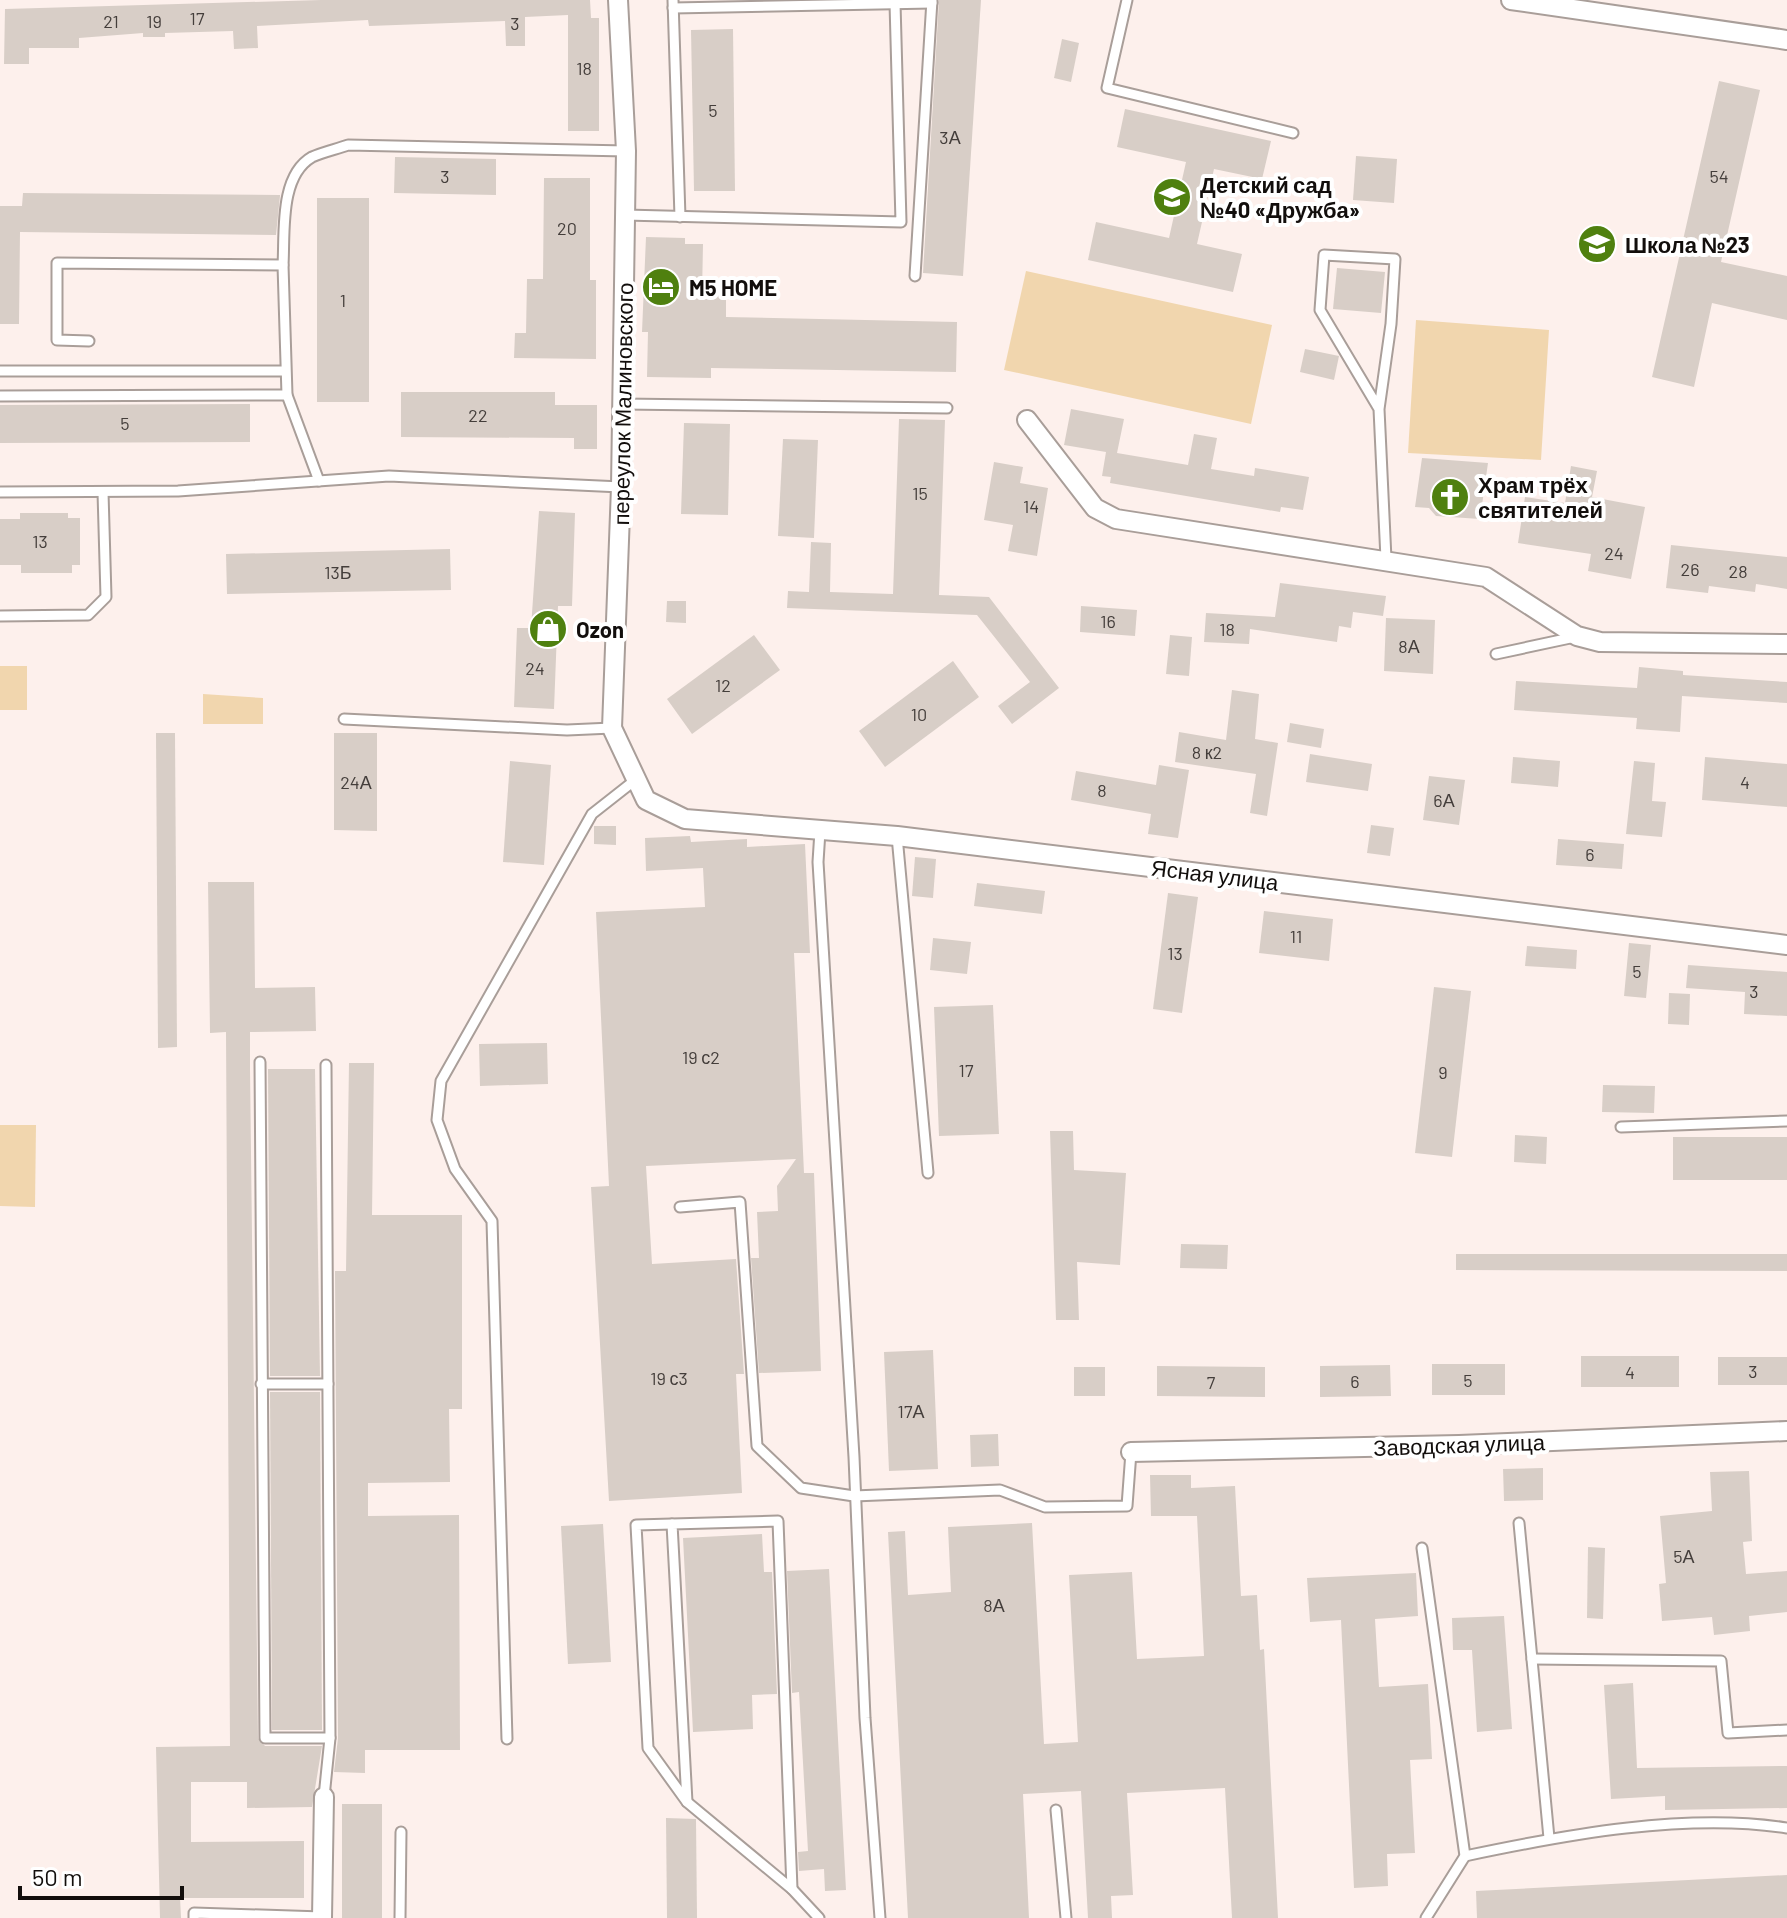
<svg xmlns="http://www.w3.org/2000/svg" width="1787" height="1918" font-family="Barlow,sans-serif">
<style>
.green{fill:#f1d6ae}
.building{fill:#d8cec7}
.lines{fill:none;stroke-linecap:round;stroke-linejoin:round}
.lane-casing{stroke:#a99e99;stroke-width:13}
.street-casing{stroke:#a99e99;stroke-width:22}
.lane{stroke:#fff;stroke-width:9}
.street{stroke:#fff;stroke-width:18}
.labels{text-anchor:middle;dominant-baseline:central;stroke-width:8;stroke-linejoin:round;paint-order:stroke}
.number-label{font-size:18px;fill:#443e3b}
.poi-label{font-size:22px;font-weight:bold;fill:#120e0c;stroke:#fff;text-anchor:start}
.street-label{font-size:22px;fill:#120e0c;stroke:#fff}
</style>
<rect width="100%" height="100%" fill="#fdf0ec"/>
<g class="green">
<path d="M1026,271L1272,325L1251,424L1004,370Z"/>
<path d="M1416,320L1549,330L1541,460L1408,453Z"/>
<rect x="0" y="666" width="27" height="44"/>
<path d="M203,694L263,698V724H203Z"/>
<path d="M0,1125H36L35,1207L0,1206Z"/>
</g>
<g class="building">
<path d="M321,0H590L591,18H599V131H568V15L525,17V46H506L505,21L369,26L368,20L257,26L258,48L234,49L233,31L165,33V37H143V33L79,38V48H29V64H4L5,9Z"/>
<path d="M939,0H981L963,276L923,273Z"/>
<path d="M733,29L735,191H694L691,30Z"/>
<path d="M1062,39L1079,43L1071,82L1054,78Z"/>
<path d="M1719,81L1760,90L1721,262L1787,276V320L1712,303L1694,387L1652,377Z"/>
<path d="M1125,109L1271,141L1262,179L1214,169L1197,244L1242,254L1233,292L1088,260L1096,222L1169,238L1186,162L1117,147Z"/>
<path d="M1356,156L1397,159L1394,203L1353,200Z"/>
<path d="M395,157L496,159V195L394,193Z"/>
<path d="M544,178H590V280H596V359L514,358L515,333H526L527,279H543Z"/>
<path d="M23,193L280,195V196L276,235L20,232L19,324H0V206H22Z"/>
<rect x="317" y="198" width="52" height="204"/>
<path d="M646,237L685,238V244H703L702,294L726,295V317L957,322L956,372L711,368V378L647,377L648,332H642Z"/>
<path d="M1337,268L1385,272L1381,313L1333,309Z"/>
<path d="M1305,349L1339,356L1334,380L1300,372Z"/>
<path d="M401,392H555V405H597V449H574V438L401,437Z"/>
<path d="M250,404V442L0,443V405Z"/>
<path d="M1071,409L1124,419L1117,453L1188,465L1194,434L1217,438L1211,469L1254,476L1255,468L1309,477L1303,510L1281,507L1280,512L1110,483L1111,477L1102,476L1106,452L1064,445Z"/>
<path d="M899,419L945,420L939,595L989,597L1059,688L1012,724L998,706L1030,682L977,615L787,608L788,591L809,592L811,542L831,543L830,592L893,594Z"/>
<path d="M684,423L730,424L728,515L681,514Z"/>
<path d="M783,439L818,440L814,538L778,536Z"/>
<path d="M1422,458L1488,463L1480,519L1436,516L1429,508L1415,507Z"/>
<path d="M994,462L1023,467L1020,483L1048,488L1037,556L1008,551L1013,525L984,520Z"/>
<path d="M1571,466L1597,471L1592,497L1645,507L1631,579L1588,571L1591,554L1518,543L1525,497L1565,503Z"/>
<path d="M539,511L575,513L572,606H558L554,709L514,707L517,628H531Z"/>
<path d="M20,513H68V518H80V565H72V573H21V565H0V519H20Z"/>
<path d="M1671,545L1787,557V589L1756,584L1755,592L1709,586L1708,593L1666,588Z"/>
<path d="M450,549L451,590L227,594L226,554Z"/>
<path d="M1280,583L1386,596L1383,616L1353,612L1351,628L1339,626L1337,642L1250,629L1249,644L1204,642L1206,613L1275,617Z"/>
<path d="M667,601H686V623L666,622Z"/>
<path d="M1081,606L1137,610L1135,636L1080,632Z"/>
<path d="M1386,618L1435,620L1433,674L1384,671Z"/>
<path d="M754,635L780,670L692,734L667,699Z"/>
<path d="M1170,635L1192,637L1189,676L1166,674Z"/>
<path d="M953,661L979,697L885,767L859,731Z"/>
<path d="M1639,667L1683,671V675L1787,682V703L1682,696L1680,732L1636,729L1637,718L1514,710L1516,681L1637,688Z"/>
<path d="M1232,690L1259,694L1255,739L1278,743L1267,816L1250,813L1256,774L1175,762L1179,732L1226,740Z"/>
<path d="M1290,723L1324,729L1321,748L1287,742Z"/>
<path d="M156,733H175L177,1047L158,1048Z"/>
<path d="M334,733H377V831L334,830Z"/>
<path d="M1310,754L1372,764L1368,791L1306,782Z"/>
<path d="M1513,757L1560,761L1558,787L1511,783Z"/>
<path d="M1705,757L1787,764V807L1702,800Z"/>
<path d="M510,761L551,765L544,865L503,862Z"/>
<path d="M1634,761L1655,763L1652,801L1666,802L1662,837L1626,834Z"/>
<path d="M1159,765L1189,770L1178,838L1148,834L1151,814L1071,800L1076,771L1156,785Z"/>
<path d="M1429,776L1465,780L1459,825L1423,820Z"/>
<path d="M1371,825L1394,828L1390,856L1367,853Z"/>
<path d="M594,826H616V845L594,844Z"/>
<path d="M690,836L691,842L747,839V847L805,844L810,953H794L804,1173H814L821,1371L759,1373L751,1258H759L757,1212L778,1211L777,1186L796,1159L646,1166L652,1264L736,1259L744,1374H736L742,1493L609,1501L591,1187L609,1186L596,912L705,907L703,868L646,871L645,838Z"/>
<path d="M1558,839L1624,844L1622,869L1556,865Z"/>
<path d="M915,857L936,859L933,898L912,896Z"/>
<path d="M208,882H254L255,988L315,987L316,1031L250,1032V1069L258,1738L265,1746H322L312,1807L247,1808V1782H191V1842L304,1841V1898H180L181,1918H160L156,1747L230,1746L226,1032L210,1033Z"/>
<path d="M977,883L1045,891L1042,914L974,906Z"/>
<path d="M1168,893L1198,897L1182,1013L1153,1009Z"/>
<path d="M1264,911L1333,919L1329,961L1259,953Z"/>
<path d="M933,938L971,942L967,974L930,970Z"/>
<path d="M1629,943L1651,945L1646,998L1624,996Z"/>
<path d="M1527,946L1577,950L1576,969L1525,966Z"/>
<path d="M1688,965L1787,972V1016L1744,1014L1745,992L1686,988Z"/>
<path d="M1434,987L1471,991L1452,1157L1415,1153Z"/>
<path d="M1669,993L1690,994L1689,1025L1668,1024Z"/>
<path d="M993,1005L999,1134L939,1136L934,1007Z"/>
<path d="M547,1043L548,1084L480,1086L479,1044Z"/>
<path d="M349,1063H374L372,1215H462V1409H449L450,1482L368,1483V1516L459,1515L460,1750H365V1773L334,1772L338,1738L335,1271H346Z"/>
<path d="M268,1069H315L320,1376H270Z"/>
<path d="M1603,1085L1655,1086L1654,1113L1602,1112Z"/>
<path d="M1050,1131H1073L1074,1170L1126,1173L1120,1265L1077,1262L1079,1320H1056Z"/>
<path d="M1515,1135L1547,1137L1546,1164L1514,1162Z"/>
<rect x="1673" y="1137" width="114" height="43"/>
<path d="M1181,1244L1228,1245L1227,1269L1180,1268Z"/>
<path d="M1456,1254H1787V1271L1456,1270Z"/>
<path d="M933,1350L938,1469L889,1471L884,1352Z"/>
<rect x="1581" y="1356" width="98" height="31"/>
<rect x="1718" y="1357" width="69" height="28"/>
<rect x="1432" y="1364" width="73" height="31"/>
<path d="M1390,1365L1391,1396L1320,1397V1366Z"/>
<path d="M1157,1366L1265,1367V1397L1157,1396Z"/>
<rect x="1074" y="1367" width="31" height="29"/>
<path d="M270,1392H320L322,1730H272Z"/>
<path d="M998,1434L999,1466L971,1467L970,1435Z"/>
<path d="M1543,1468V1500L1504,1501L1503,1469Z"/>
<path d="M1749,1471L1752,1541L1743,1542L1746,1574L1787,1571V1612L1749,1616L1750,1631L1714,1635L1712,1617L1662,1621L1659,1584L1666,1583L1660,1516L1712,1511L1710,1472Z"/>
<path d="M1150,1475H1191V1488L1235,1486L1241,1596L1257,1595L1260,1650L1264,1649L1278,1918H1232L1225,1788L1127,1793L1133,1895L1111,1896L1112,1918H1088L1081,1791L1023,1794L1029,1918H908L888,1532L905,1531L908,1595L951,1592L948,1527L1032,1523L1044,1744L1078,1742L1069,1575L1132,1572L1137,1659L1204,1656L1197,1516H1151Z"/>
<path d="M603,1524L611,1662L568,1664L561,1526Z"/>
<path d="M762,1534L764,1572H772L777,1694L752,1695L753,1729L693,1732L683,1538Z"/>
<path d="M1588,1547L1605,1548L1603,1619L1587,1618Z"/>
<path d="M829,1569L846,1890L825,1891L824,1869L799,1871L798,1852L808,1851L799,1692L792,1693L787,1571Z"/>
<path d="M1416,1573L1418,1616L1375,1619L1379,1687L1428,1684L1432,1759L1410,1760L1415,1853L1387,1854L1388,1886L1354,1888L1341,1620L1310,1622L1307,1578Z"/>
<path d="M1504,1616L1512,1729L1477,1732L1472,1650H1453L1452,1618Z"/>
<path d="M1633,1683L1637,1768L1787,1766V1808L1665,1810V1796L1611,1799L1604,1685Z"/>
<rect x="342" y="1804" width="40" height="114"/>
<path d="M666,1818L696,1819L697,1918H667Z"/>
<path d="M1787,1875V1918H1477L1476,1891Z"/>
</g>
<g class="lines">
<defs>
<g id="lane">
<path d="M673,0L680,217"/>
<path d="M1127,0L1107,88L1293,133"/>
<path d="M673,8L932,3"/>
<path d="M625,215L901,222L895,3"/>
<path d="M283,265C285,233 279,176 312,157C323,152 337,149 348,145L626,151"/>
<path d="M915,276L932,0"/>
<path d="M89,341L57,340V263L283,265L287,395L319,481"/>
<path d="M0,371H284"/>
<path d="M0,396L287,395"/>
<path d="M622,404L947,408"/>
<path d="M1379,409L1320,310L1324,255L1395,259L1391,324L1379,409L1386,559"/>
<path d="M0,492L178,491L389,476L621,487"/>
<path d="M0,616L88,615L106,597L103,492"/>
<path d="M1496,654L1575,637"/>
<path d="M344,719L567,730L612,728"/>
<path d="M820,831L818,862L854,1457L865,1718L880,1918"/>
<path d="M897,836L928,1173"/>
<path d="M260,1062L265,1738H330"/>
<path d="M1621,1127L1787,1121"/>
<path d="M680,1207L740,1202L757,1446L801,1488L854,1496L1000,1490L1045,1507L1127,1506L1131,1452"/>
<path d="M261,1384H328"/>
<path d="M1519,1523L1549,1838"/>
<path d="M672,1524L636,1525L648,1748L687,1802L792,1889L819,1918"/>
<path d="M1422,1548L1465,1856L1426,1918"/>
<path d="M1532,1659L1721,1661L1728,1733L1787,1730"/>
<path d="M507,1739L492,1221L455,1169L437,1120L441,1081L592,814L634,781"/>
<path d="M324,1797L330,1738L326,1065"/>
<path d="M687,1802L672,1524L778,1521L792,1889"/>
<path d="M1056,1810L1066,1918"/>
<path d="M1465,1856C1564,1835 1687,1812 1787,1828"/>
<path d="M194,1918V1913L322,1917"/>
<path d="M400,1918L401,1832"/>
</g>
<g id="street">
<path d="M618,0L626,151L621,487L612,728L646,800L685,819L897,836L1787,945"/>
<path d="M1511,0L1787,40"/>
<path d="M1027,420L1095,508L1116,519L1486,577L1577,636L1600,642L1787,644"/>
<path d="M1131,1452L1459,1445L1787,1431"/>
<path d="M322,1918L324,1797"/>
</g>
</defs>
<use href="#lane" class="lane-casing"/>
<use href="#street" class="street-casing"/>
<use href="#lane" class="lane"/>
<use href="#street" class="street"/>
</g>
<defs>
<symbol id="school-disc" viewBox="-11 -11 22 22"><circle r="9.5" fill="#4f800f" stroke="#fff"/><path d="M0-5L7-2L0 1L-7-2ZM-4 1L0 2.5L4 1V4Q0 6-4 4Z" fill="#fff"/></symbol>
<symbol id="hotel-disc" viewBox="-11 -11 22 22"><circle r="9.5" fill="#4f800f" stroke="#fff"/><path d="M-6-4.5h1.5V1H6V5H4.5V3h-9V5H-6ZM-4 0a1.8 1.8 0 1 1 3.6 0ZM.5 0V-2.5h3Q6-2.5 6 0Z" fill="#fff"/></symbol>
<symbol id="church-disc" viewBox="-11 -11 22 22"><circle r="9.5" fill="#4f800f" stroke="#fff"/><path d="M-1.2-6h2.4v3.5h3.3v2.4h-3.3V6h-2.4V-.1h-3.3v-2.4h3.3Z" fill="#fff"/></symbol>
<symbol id="shop-disc" viewBox="-11 -11 22 22"><circle r="9.5" fill="#4f800f" stroke="#fff"/><path d="M-5-2.5h2.3a2.7 3.5 0 0 1 5.4 0H5L5.5 6h-11ZM-1.5-2.5h3a1.5 2.3 0 0 0-3 0Z" fill="#fff"/></symbol>
</defs>
<g fill-rule="evenodd">
<use href="#school-disc" x="1150" y="175" width="44" height="44"/>
<use href="#school-disc" x="1575" y="222" width="44" height="44"/>
<use href="#hotel-disc" x="639" y="265" width="44" height="44"/>
<use href="#church-disc" x="1428" y="475" width="44" height="44"/>
<use href="#shop-disc" x="526" y="607" width="44" height="44"/>
</g>
<g class="labels">
<g class="number-label">
<text x="197" y="18">17</text>
<text x="111" y="21">21</text>
<text x="154" y="21">19</text>
<text x="515" y="23">3</text>
<text x="584" y="68">18</text>
<text x="713" y="110">5</text>
<text x="950" y="137">3А</text>
<text x="445" y="176">3</text>
<text x="1719" y="176">54</text>
<text x="567" y="228">20</text>
<text x="343" y="300">1</text>
<text x="478" y="415">22</text>
<text x="125" y="423">5</text>
<text x="920" y="493">15</text>
<text x="1031" y="506">14</text>
<text x="40" y="541">13</text>
<text x="1614" y="553">24</text>
<text x="1690" y="569">26</text>
<text x="1738" y="571">28</text>
<text x="338" y="572">13Б</text>
<text x="1108" y="621">16</text>
<text x="1227" y="629">18</text>
<text x="1409" y="646">8А</text>
<text x="535" y="668">24</text>
<text x="723" y="685">12</text>
<text x="919" y="714">10</text>
<text x="1207" y="752">8 к2</text>
<text x="356" y="782">24А</text>
<text x="1745" y="782">4</text>
<text x="1102" y="790">8</text>
<text x="1444" y="800">6А</text>
<text x="1590" y="854">6</text>
<text x="1296" y="936">11</text>
<text x="1175" y="953">13</text>
<text x="1637" y="971">5</text>
<text x="1754" y="991">3</text>
<text x="701" y="1057">19 с2</text>
<text x="966" y="1070">17</text>
<text x="1443" y="1072">9</text>
<text x="1753" y="1371">3</text>
<text x="1630" y="1372">4</text>
<text x="669" y="1378">19 с3</text>
<text x="1468" y="1380">5</text>
<text x="1355" y="1381">6</text>
<text x="1211" y="1382">7</text>
<text x="911" y="1411">17А</text>
<text x="1684" y="1556">5А</text>
<text x="994" y="1605">8А</text>
</g>
<g class="poi-label">
<text x="1200" y="184">Детский сад<tspan x="1200" dy="25">№40 «Дружба»</tspan></text>
<text x="1625" y="244">Школа №23</text>
<text x="689" y="287">M5 HOME</text>
<text x="1478" y="484">Храм трёх<tspan x="1478" dy="25">святителей</tspan></text>
<text x="576" y="629">Ozon</text>
</g>
<g class="street-label">
<text transform="translate(622 404) rotate(-89)">переулок Малиновского</text>
<text transform="translate(1215 874) rotate(7)">Ясная улица</text>
<text transform="translate(1459 1444) rotate(-2)">Заводская улица</text>
</g>
</g>
<path d="M20 1886v12h162v-12" fill="none" stroke="#120e0c" stroke-width="4"/>
<text x="32" y="1886" font-size="24" fill="#120e0c" stroke="#ffffff" stroke-width="6" paint-order="stroke">50 m</text>
</svg>
